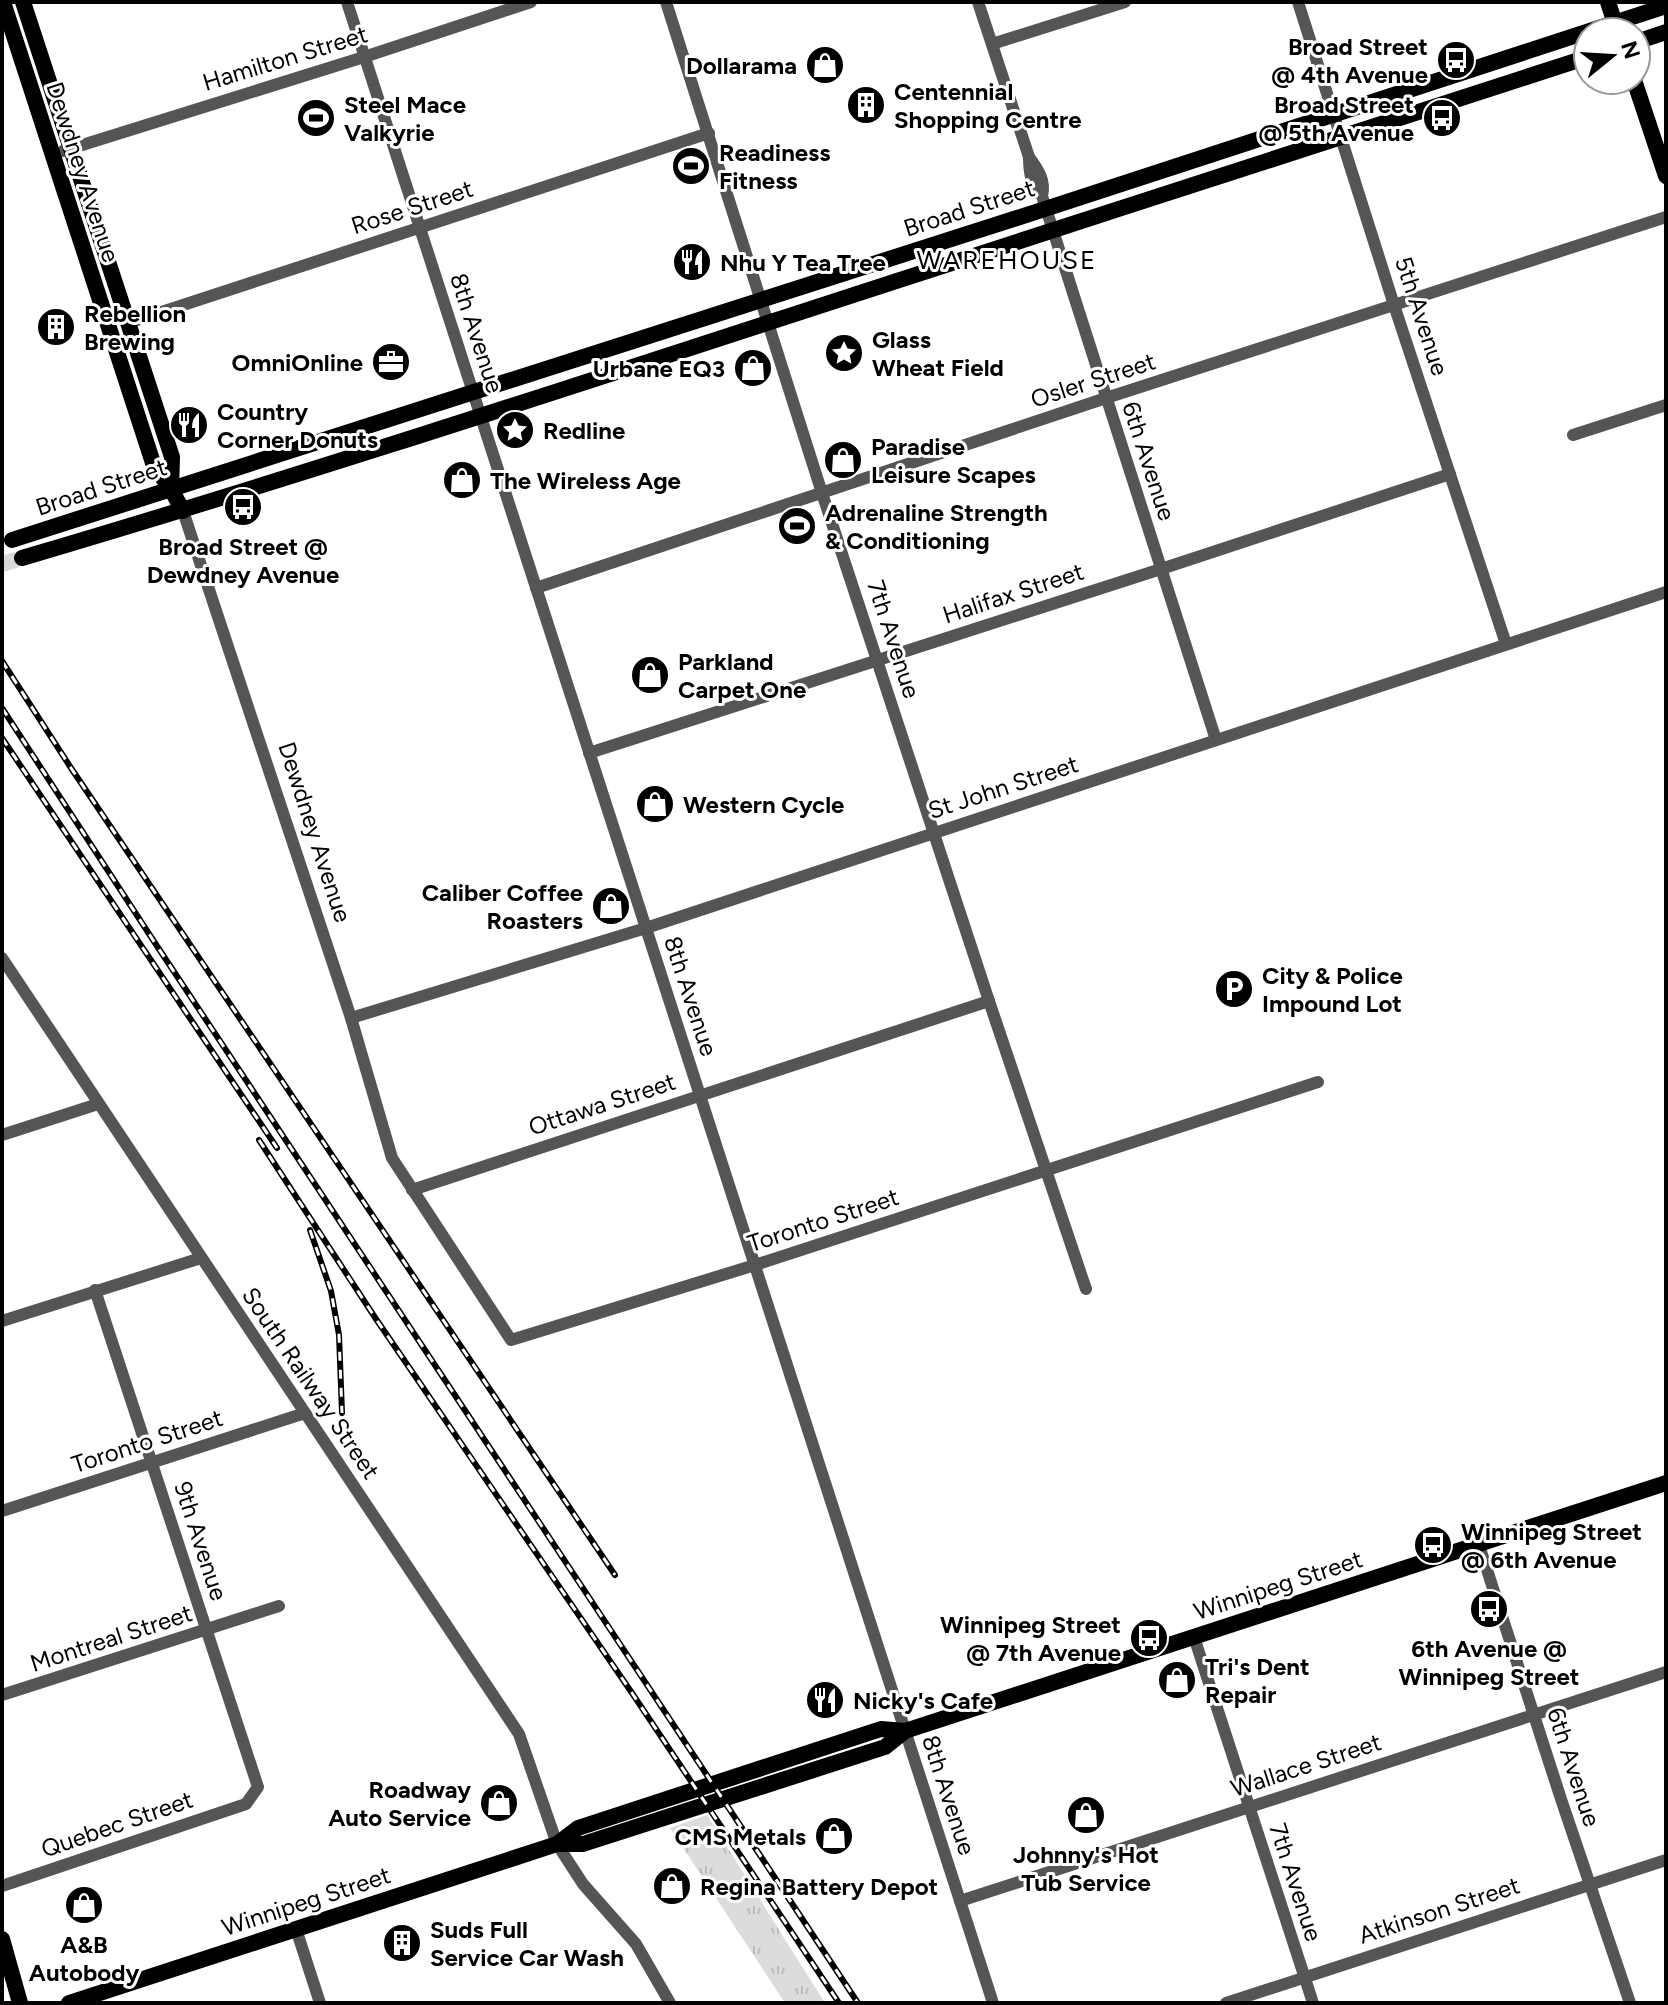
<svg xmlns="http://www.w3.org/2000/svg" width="1668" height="2005" font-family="Figtree,sans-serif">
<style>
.grass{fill:url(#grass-tufts)}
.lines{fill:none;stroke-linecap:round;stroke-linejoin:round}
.major-tunnel{stroke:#d9d9d9;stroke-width:16;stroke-dasharray:16 8;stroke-linecap:butt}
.minor{stroke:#555;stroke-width:12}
.major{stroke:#000;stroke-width:16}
.rail-casing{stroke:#000;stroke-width:6}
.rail{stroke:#fff;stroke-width:3;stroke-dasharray:9;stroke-linecap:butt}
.labels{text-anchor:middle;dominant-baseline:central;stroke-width:6;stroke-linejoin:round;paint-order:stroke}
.poi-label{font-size:24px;font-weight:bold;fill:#000;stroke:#fff;text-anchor:start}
.street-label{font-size:24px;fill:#000;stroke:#fff}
.neighbourhood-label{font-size:26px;letter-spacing:2px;fill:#000;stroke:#fff}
</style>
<defs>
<pattern id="grass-tufts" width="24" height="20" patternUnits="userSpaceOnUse" patternTransform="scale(2)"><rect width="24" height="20" fill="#dcdcdc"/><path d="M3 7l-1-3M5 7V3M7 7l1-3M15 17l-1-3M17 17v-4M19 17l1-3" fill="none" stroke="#bbb"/></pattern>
</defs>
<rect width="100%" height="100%" fill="#fff"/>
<path class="grass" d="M707,1815L825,2003H785L670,1828Z"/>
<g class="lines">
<path class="major-tunnel" d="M2,564L22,558"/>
<g class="minor">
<path d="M347,2L993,2003"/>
<path d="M666,2L822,493L989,1001L1086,1289"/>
<path d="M978,2L1029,157C1029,172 1031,186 1042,196L1216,740"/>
<path d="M1298,2L1394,305L1506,644"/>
<path d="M992,44L1125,2"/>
<path d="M63,151L364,57L531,2"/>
<path d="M1029,157C1038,169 1046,181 1042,196"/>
<path d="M128,323L709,133"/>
<path d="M1573,435L1666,405"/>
<path d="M183,511L351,1018L392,1158L511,1340L755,1265L1318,1082"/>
<path d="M536,588L1106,398L1666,217"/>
<path d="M589,753L1161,569L1450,474"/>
<path d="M2,958L519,1734L557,1844L583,1884L636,1944L670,2003"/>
<path d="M351,1018L646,928L1666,592"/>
<path d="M2,1135L98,1104"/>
<path d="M412,1190L989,1001"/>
<path d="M2,1321L201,1258"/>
<path d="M2,1511L305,1413"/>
<path d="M1479,1545L1561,1799L1630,2003"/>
<path d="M1194,1637L1313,2003"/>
<path d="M2,1695L279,1606"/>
<path d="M2,1886L246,1804L258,1787L95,1290"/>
<path d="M960,1901L1666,1672"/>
<path d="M296,1929L320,2003"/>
<path d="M1226,2003L1666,1860"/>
</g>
<g class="major">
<path d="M3,2L154,466L171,489L183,511"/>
<path d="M23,2L172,457L171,489"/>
<path d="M1608,2L1617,30"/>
<path d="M1636,42L1666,32"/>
<path d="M1634,80L1666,176"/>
<path d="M12,540L1045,209L1666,6"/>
<path d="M22,558C321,470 616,372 912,276C1137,202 1363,132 1588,57"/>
<path d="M557,1844L578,1828L881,1729L905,1731"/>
<path d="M2,1939L20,2003"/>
<path d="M69,2003L557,1844H583L885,1747L905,1731L1666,1483"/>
</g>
<defs>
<g id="rail">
<path d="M2,661L71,768L615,1575"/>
<path d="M2,708L155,943L858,2003"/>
<path d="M2,738L277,1148"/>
<path d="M259,1140L376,1319L632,1693L839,2003"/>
<path d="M310,1230L331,1291L339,1335L342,1413"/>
</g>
</defs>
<use href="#rail" class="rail-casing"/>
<use href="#rail" class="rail"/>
</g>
<defs>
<symbol id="bus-disc" viewBox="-11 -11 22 22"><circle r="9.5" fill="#000" stroke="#fff"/><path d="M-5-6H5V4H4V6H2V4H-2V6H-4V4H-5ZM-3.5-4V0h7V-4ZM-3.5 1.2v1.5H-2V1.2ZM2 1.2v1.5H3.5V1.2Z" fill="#fff"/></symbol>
<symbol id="shop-disc" viewBox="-11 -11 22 22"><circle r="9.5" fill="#000" stroke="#fff"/><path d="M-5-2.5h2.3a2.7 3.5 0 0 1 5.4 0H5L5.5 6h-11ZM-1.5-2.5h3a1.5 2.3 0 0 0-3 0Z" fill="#fff"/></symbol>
<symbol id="building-disc" viewBox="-11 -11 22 22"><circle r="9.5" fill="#000" stroke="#fff"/><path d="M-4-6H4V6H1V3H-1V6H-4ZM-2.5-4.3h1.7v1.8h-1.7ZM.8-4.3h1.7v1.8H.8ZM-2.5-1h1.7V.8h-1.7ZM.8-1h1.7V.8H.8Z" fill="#fff"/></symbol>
<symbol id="stadium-disc" viewBox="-11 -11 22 22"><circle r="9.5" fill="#000" stroke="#fff"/><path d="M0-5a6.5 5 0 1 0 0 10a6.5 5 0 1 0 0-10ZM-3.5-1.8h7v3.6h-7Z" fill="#fff"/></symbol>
<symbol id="restaurant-disc" viewBox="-11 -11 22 22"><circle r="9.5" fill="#000" stroke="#fff"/><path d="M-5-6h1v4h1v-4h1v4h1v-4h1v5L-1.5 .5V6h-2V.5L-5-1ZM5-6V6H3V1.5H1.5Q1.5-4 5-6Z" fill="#fff"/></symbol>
<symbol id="sight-disc" viewBox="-11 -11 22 22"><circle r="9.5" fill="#000" stroke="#fff"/><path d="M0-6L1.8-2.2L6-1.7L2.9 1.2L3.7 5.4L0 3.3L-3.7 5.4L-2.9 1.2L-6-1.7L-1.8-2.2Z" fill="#fff"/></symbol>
<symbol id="office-disc" viewBox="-11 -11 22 22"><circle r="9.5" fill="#000" stroke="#fff"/><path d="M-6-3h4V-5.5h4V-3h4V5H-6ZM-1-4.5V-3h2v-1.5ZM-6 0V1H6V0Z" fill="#fff"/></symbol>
<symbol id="parking-disc" viewBox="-11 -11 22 22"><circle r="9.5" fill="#000" stroke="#fff"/><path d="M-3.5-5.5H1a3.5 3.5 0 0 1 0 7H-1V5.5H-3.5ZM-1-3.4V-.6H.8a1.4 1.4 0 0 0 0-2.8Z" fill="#fff"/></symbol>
</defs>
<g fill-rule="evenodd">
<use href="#bus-disc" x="1434" y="38" width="44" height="44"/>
<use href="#shop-disc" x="803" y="43" width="44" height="44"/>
<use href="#building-disc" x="844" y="83" width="44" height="44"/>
<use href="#stadium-disc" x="294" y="96" width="44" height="44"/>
<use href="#bus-disc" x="1420" y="96" width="44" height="44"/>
<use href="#stadium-disc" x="669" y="144" width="44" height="44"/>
<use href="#restaurant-disc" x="670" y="240" width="44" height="44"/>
<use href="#building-disc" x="34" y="305" width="44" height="44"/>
<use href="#sight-disc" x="822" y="331" width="44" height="44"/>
<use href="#office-disc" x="369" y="340" width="44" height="44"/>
<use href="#shop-disc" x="731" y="346" width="44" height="44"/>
<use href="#restaurant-disc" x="167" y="403" width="44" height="44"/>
<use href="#sight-disc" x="493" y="408" width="44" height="44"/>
<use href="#shop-disc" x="821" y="438" width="44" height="44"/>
<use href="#shop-disc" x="440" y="458" width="44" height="44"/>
<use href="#bus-disc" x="221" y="485" width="44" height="44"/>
<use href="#stadium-disc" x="775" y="504" width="44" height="44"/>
<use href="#shop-disc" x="628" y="653" width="44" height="44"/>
<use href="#shop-disc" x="633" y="782" width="44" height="44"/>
<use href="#shop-disc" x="589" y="884" width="44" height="44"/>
<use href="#parking-disc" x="1212" y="967" width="44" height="44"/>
<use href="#bus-disc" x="1411" y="1523" width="44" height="44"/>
<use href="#bus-disc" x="1467" y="1587" width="44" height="44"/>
<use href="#bus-disc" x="1127" y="1616" width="44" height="44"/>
<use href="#shop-disc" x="1155" y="1658" width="44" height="44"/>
<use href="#restaurant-disc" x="803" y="1678" width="44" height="44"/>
<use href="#shop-disc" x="477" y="1781" width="44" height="44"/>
<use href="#shop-disc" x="1064" y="1793" width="44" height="44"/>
<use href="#shop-disc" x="812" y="1814" width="44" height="44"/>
<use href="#shop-disc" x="650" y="1864" width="44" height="44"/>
<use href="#shop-disc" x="62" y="1883" width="44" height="44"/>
<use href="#building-disc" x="380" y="1921" width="44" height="44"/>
</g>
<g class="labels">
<g class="poi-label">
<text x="1428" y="46" text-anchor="end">Broad Street<tspan x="1428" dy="28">@ 4th Avenue</tspan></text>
<text x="797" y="65" text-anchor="end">Dollarama</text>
<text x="894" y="91">Centennial<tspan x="894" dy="28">Shopping Centre</tspan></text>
<text x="344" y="104">Steel Mace<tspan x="344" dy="28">Valkyrie</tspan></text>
<text x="1414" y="104" text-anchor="end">Broad Street<tspan x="1414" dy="28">@ 5th Avenue</tspan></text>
<text x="719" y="152">Readiness<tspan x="719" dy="28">Fitness</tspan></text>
<text x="720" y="262">Nhu Y Tea Tree</text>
<text x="84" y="313">Rebellion<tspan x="84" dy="28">Brewing</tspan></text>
<text x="872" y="339">Glass<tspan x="872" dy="28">Wheat Field</tspan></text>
<text x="363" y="362" text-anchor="end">OmniOnline</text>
<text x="725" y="368" text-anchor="end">Urbane EQ3</text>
<text x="217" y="411">Country<tspan x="217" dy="28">Corner Donuts</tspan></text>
<text x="543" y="430">Redline</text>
<text x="871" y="446">Paradise<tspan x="871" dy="28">Leisure Scapes</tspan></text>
<text x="490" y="480">The Wireless Age</text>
<text x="825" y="512">Adrenaline Strength<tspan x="825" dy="28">&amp; Conditioning</tspan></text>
<text x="243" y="546" text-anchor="middle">Broad Street @<tspan x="243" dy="28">Dewdney Avenue</tspan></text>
<text x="678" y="661">Parkland<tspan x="678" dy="28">Carpet One</tspan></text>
<text x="683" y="804">Western Cycle</text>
<text x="583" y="892" text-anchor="end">Caliber Coffee<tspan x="583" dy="28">Roasters</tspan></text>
<text x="1262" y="975">City &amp; Police<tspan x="1262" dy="28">Impound Lot</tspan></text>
<text x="1461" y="1531">Winnipeg Street<tspan x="1461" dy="28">@ 6th Avenue</tspan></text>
<text x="1121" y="1624" text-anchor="end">Winnipeg Street<tspan x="1121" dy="28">@ 7th Avenue</tspan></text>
<text x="1489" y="1648" text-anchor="middle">6th Avenue @<tspan x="1489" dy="28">Winnipeg Street</tspan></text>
<text x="1205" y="1666">Tri's Dent<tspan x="1205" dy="28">Repair</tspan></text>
<text x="853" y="1700">Nicky's Cafe</text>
<text x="471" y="1789" text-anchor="end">Roadway<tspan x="471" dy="28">Auto Service</tspan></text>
<text x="806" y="1836" text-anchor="end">CMS Metals</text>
<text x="1086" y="1854" text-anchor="middle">Johnny's Hot<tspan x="1086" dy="28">Tub Service</tspan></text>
<text x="700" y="1886">Regina Battery Depot</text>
<text x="430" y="1929">Suds Full<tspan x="430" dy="28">Service Car Wash</tspan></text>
<text x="84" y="1944" text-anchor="middle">A&amp;B<tspan x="84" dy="28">Autobody</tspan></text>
</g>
<g class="street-label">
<text transform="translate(285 58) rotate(-17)">Hamilton Street</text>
<text transform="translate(83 172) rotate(72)">Dewdney Avenue</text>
<text transform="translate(412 207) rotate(-18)">Rose Street</text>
<text transform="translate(969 208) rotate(-18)">Broad Street</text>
<text transform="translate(1422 316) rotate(72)">5th Avenue</text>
<text transform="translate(477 333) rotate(72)">8th Avenue</text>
<text transform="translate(1093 380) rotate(-18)">Osler Street</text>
<text transform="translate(1149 461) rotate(72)">6th Avenue</text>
<text transform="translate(101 487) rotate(-18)">Broad Street</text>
<text transform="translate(1013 593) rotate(-18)">Halifax Street</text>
<text transform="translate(894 639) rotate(72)">7th Avenue</text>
<text transform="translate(1003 787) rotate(-18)">St John Street</text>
<text transform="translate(315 832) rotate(72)">Dewdney Avenue</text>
<text transform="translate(691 996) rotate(72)">8th Avenue</text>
<text transform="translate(602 1104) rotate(-18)">Ottawa Street</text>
<text transform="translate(823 1220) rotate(-18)">Toronto Street</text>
<text transform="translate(311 1383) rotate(56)">South Railway Street</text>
<text transform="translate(147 1441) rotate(-18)">Toronto Street</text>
<text transform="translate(201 1541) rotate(72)">9th Avenue</text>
<text transform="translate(1278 1585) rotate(-18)">Winnipeg Street</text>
<text transform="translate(111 1638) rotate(-18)">Montreal Street</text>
<text transform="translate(1306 1765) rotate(-18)">Wallace Street</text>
<text transform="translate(1574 1767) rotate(72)">6th Avenue</text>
<text transform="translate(949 1795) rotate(72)">8th Avenue</text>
<text transform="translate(117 1824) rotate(-19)">Quebec Street</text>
<text transform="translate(1296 1882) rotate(72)">7th Avenue</text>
<text transform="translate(306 1901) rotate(-18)">Winnipeg Street</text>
<text transform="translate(1439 1910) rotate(-18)">Atkinson Street</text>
</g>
<g class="neighbourhood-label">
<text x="1007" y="260">WAREHOUSE</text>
</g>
</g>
<rect width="1668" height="2005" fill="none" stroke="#000000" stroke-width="8"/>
<g transform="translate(1612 56) rotate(72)"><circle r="38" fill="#ffffff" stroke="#999999" stroke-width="2"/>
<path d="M0-6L14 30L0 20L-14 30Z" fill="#000000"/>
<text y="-12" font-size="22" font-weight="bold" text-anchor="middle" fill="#000000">N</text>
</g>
</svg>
